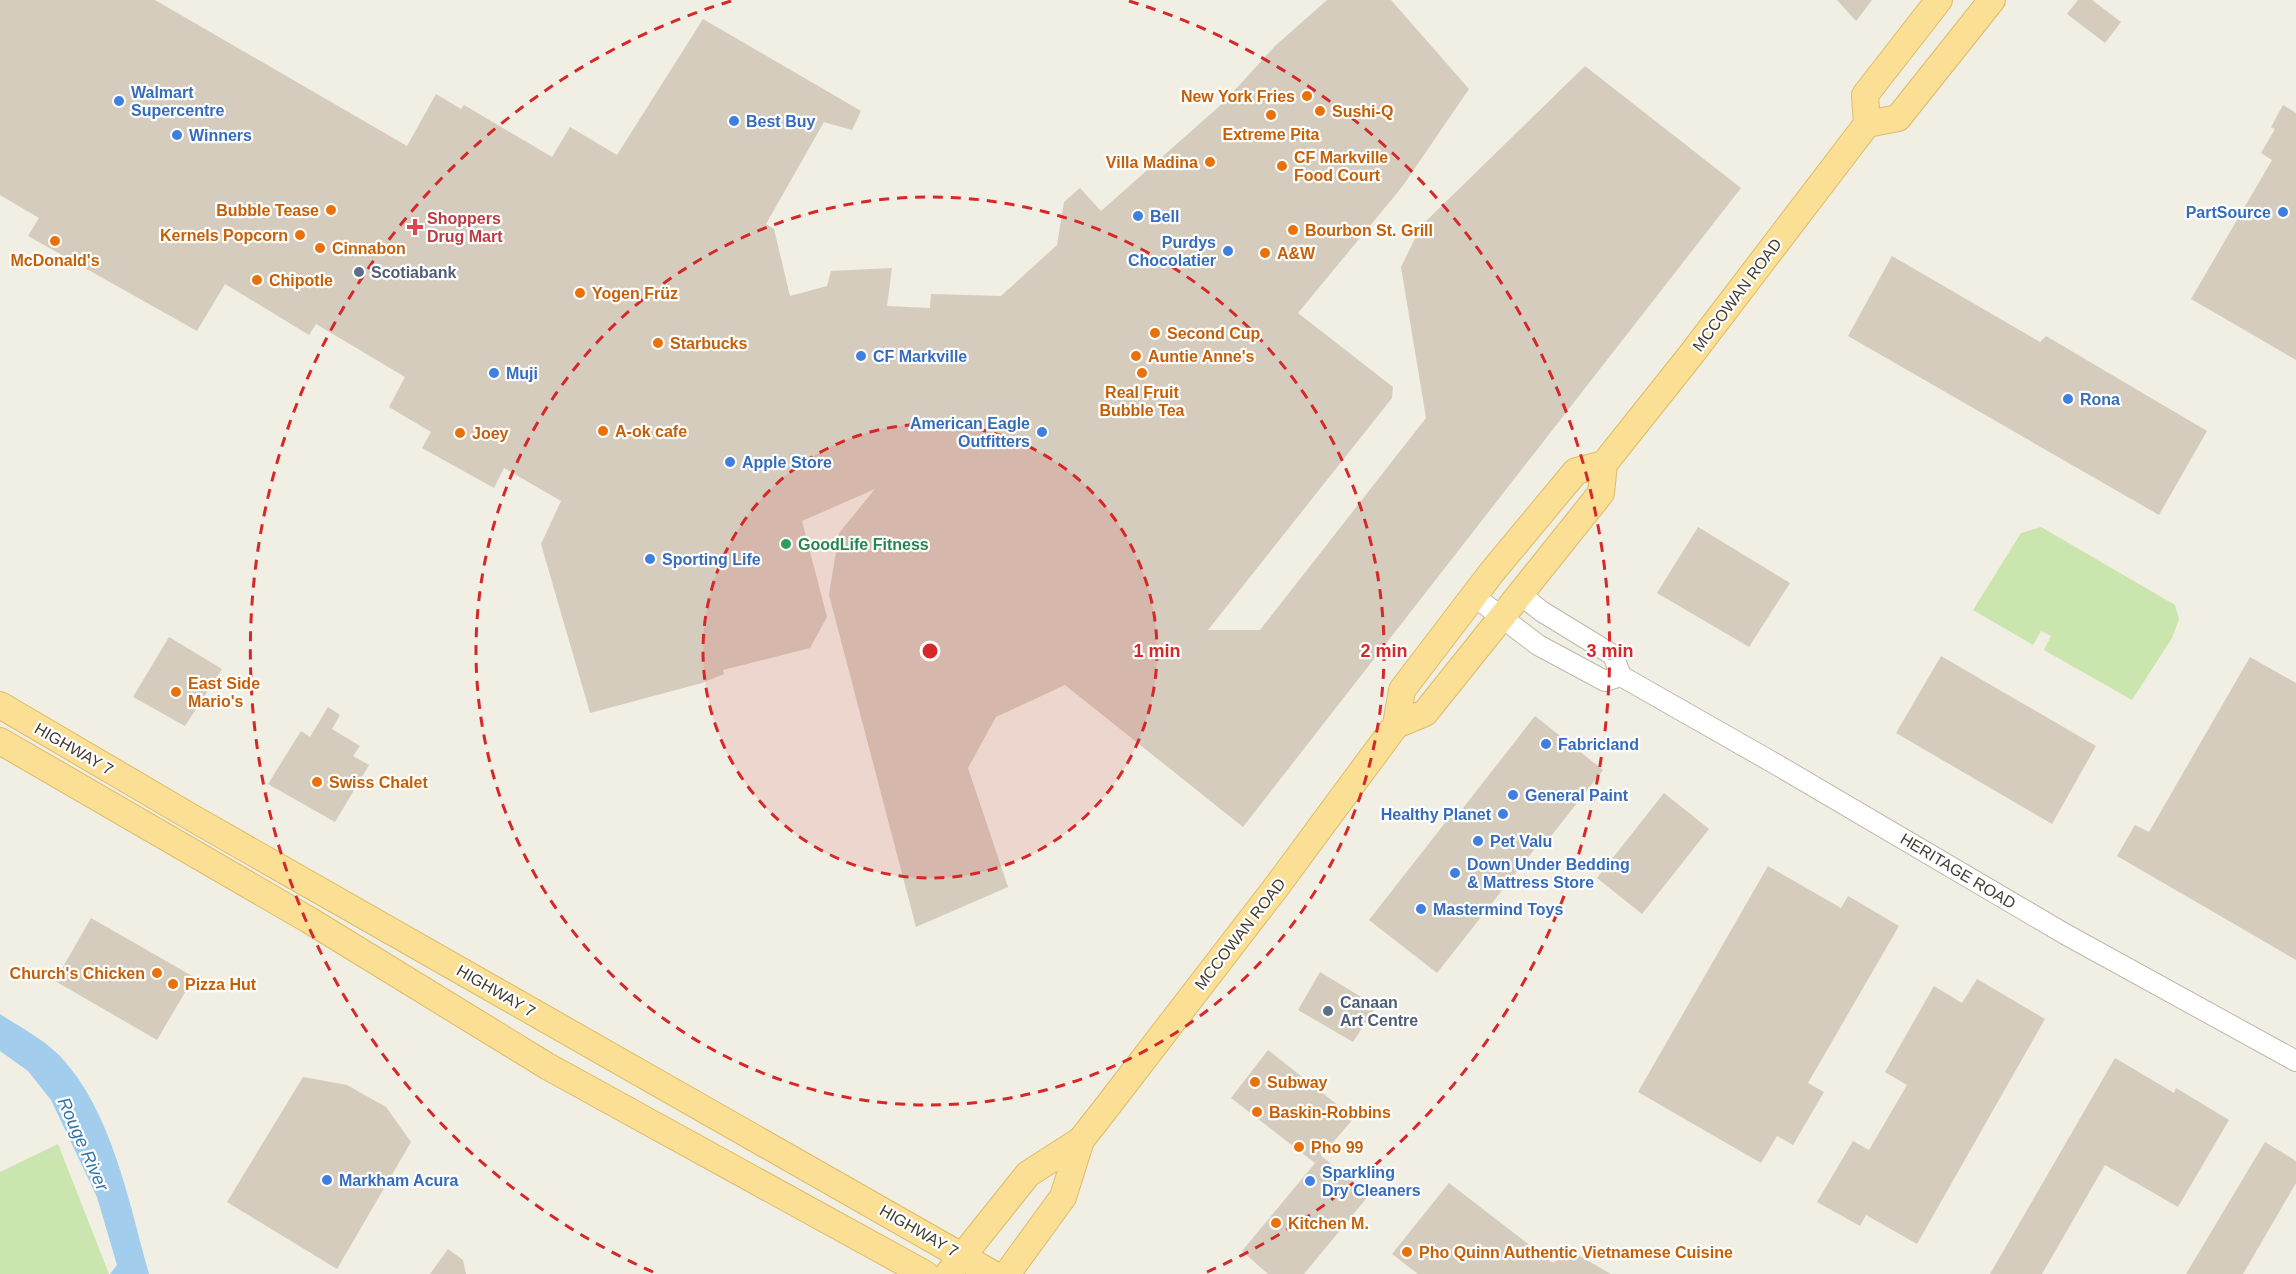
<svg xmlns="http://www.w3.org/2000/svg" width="2296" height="1274" font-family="Arial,sans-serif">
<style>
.green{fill:#cbe5ae}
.water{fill:#a2cded}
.building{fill:#d5ccbd}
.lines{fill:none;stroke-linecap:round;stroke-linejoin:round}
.minor-casing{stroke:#bfb8aa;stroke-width:22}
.major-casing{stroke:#debc66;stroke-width:28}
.minor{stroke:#fff;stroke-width:20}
.major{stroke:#fadf95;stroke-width:26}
.ring{fill:none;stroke:#d62828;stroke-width:3;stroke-dasharray:10 8}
.food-dot{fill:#e8710a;stroke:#fff;stroke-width:2}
.shop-dot{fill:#3f7fe0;stroke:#fff;stroke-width:2}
.health-dot{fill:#e0444e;stroke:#fff;stroke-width:2}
.service-dot{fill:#5c6f8a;stroke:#fff;stroke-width:2}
.leisure-dot{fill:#2e9e5b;stroke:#fff;stroke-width:2}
.labels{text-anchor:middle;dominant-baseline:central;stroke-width:4.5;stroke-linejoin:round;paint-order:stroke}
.shop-label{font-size:16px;font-weight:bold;fill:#366cbe;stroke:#fff;text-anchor:start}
.food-label{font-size:16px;font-weight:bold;fill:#c56008;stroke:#fff;text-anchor:start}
.health-label{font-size:16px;font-weight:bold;fill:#be3a42;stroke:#fff;text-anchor:start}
.service-label{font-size:16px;font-weight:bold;fill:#4e5e75;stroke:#fff;text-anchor:start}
.street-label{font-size:16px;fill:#433e34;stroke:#fff}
.leisure-label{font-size:16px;font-weight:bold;fill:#27864d;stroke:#fff;text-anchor:start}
.water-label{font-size:18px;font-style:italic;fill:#3375aa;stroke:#fff}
.centre{fill:#d62828;stroke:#fff;stroke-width:3}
.ring-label{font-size:18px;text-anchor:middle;font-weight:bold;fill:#d62828;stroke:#fff;stroke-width:4.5;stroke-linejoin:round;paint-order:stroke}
</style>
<rect width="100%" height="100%" fill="#f1eee4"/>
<g class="green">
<path d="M2041,527L2175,605L2179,619L2172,638L2132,700L2044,650L2051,636L2041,631L2033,645L1973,610L2021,533Z"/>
<path d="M58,1144L109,1274H0V1172Z"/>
</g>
<path class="water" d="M0,1014C21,1028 42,1038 60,1056C112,1111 129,1203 149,1274H110L117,1265L97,1197L51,1100L28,1071L0,1051Z"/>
<g class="building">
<path d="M0,0H155L407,146L436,94L461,109L464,105L552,157L570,127L617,155L703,19L861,111L852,130L824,122L766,224L774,229L790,296L827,286L831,271L892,268L887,306L930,308L931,294L1001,296L1057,245L1064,202L1080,188L1101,211L1223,103L1275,46L1327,0H1391L1469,89L1402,187L1298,313L1393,387L1392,398L1208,630H1260L1426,418L1401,267L1421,226L1585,66L1741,188L1243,827L1065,685L996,717L968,768L1008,887L916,927L829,595L839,533L875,489L802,521L827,617L810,648L723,670L724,674L702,683L590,713L541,544L561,501L504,468L494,488L422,448L431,432L389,407L405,377L316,324L309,335L225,284L197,331L28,236L39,218L0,195Z"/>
<path d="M1837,0H1872L1856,21Z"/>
<path d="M2078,0H2092L2121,22L2105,43L2067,14Z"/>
<path d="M2283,105L2296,113V360L2191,299L2272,160L2261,153L2275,129L2271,127Z"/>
<path d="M1892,256L2040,342L2046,336L2207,431L2159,515L1848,336Z"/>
<path d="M1698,527L1790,583L1749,647L1657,593Z"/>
<path d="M169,637L222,669L185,726L133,697Z"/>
<path d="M1941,656L2096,746L2052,824L1896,733Z"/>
<path d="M2250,657L2296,683V960L2117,856L2135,825L2149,832Z"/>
<path d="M328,707L340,715L332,729L360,746L353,756L369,765L335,822L268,784L301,731L310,737Z"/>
<path d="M1535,716L1603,770L1548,840L1544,837L1437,973L1369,920L1452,814L1456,817Z"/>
<path d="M1664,793L1709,829L1642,914L1597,878Z"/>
<path d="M1768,866L1841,908L1848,896L1899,926L1808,1083L1824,1092L1793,1145L1777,1136L1761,1163L1638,1092Z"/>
<path d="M91,918L194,977L157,1040L55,981Z"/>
<path d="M1320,972L1376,1006L1353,1042L1298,1010Z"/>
<path d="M1977,979L2045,1019L1917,1244L1866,1215L1860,1226L1817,1202L1853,1141L1869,1150L1907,1085L1885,1072L1934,986L1962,1003Z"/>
<path d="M1268,1050L1354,1118L1315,1163L1231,1098Z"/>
<path d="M2115,1058L2174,1093L2176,1088L2229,1120L2178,1207L2105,1165L2042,1274H1990Z"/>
<path d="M303,1077L347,1085L386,1107L411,1142L337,1269L227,1202Z"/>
<path d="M2265,1142L2296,1161V1183L2243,1274H2186Z"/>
<path d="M1321,1156L1370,1194L1304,1274H1268L1242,1251Z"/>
<path d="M1449,1183L1553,1263L1569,1250L1611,1274H1418L1392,1254Z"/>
<path d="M448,1249L463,1260L466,1274H430Z"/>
</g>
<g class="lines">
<defs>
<g id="minor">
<path d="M1520,594L1541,611L1613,655L1621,676L1779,766L2065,934L2296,1061"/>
<path d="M1474,596L1538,645L1605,681L1621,676"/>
</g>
<g id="major">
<path d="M1867,124L1898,118L1992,0"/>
<path d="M0,705L196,820L993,1274"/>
<path d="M1396,725L1425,713L1601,493L1604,464L1690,356L1867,124L1865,95L1939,0"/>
<path d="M0,741L309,920L547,1066L925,1274"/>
<path d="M948,1274L1028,1174L1081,1140L1103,1112L1277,886L1396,725L1402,690L1492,572L1576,471L1604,464"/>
<path d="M1007,1274L1063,1197L1081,1140"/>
</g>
</defs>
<use href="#minor" class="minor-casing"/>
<use href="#major" class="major-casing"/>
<use href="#minor" class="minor"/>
<use href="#major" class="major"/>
</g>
<circle cx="930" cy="651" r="227" fill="#d62828" fill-opacity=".12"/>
<g class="ring">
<circle cx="930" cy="651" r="227"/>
<circle cx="930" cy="651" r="454"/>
<path d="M653 1272A680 680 0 0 1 731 1M1129 1A680 680 0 0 1 1207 1272"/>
</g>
<g class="food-dot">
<circle cx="1307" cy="96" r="6"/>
<circle cx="1320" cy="111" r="6"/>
<circle cx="1271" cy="115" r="6"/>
<circle cx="1210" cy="162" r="6"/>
<circle cx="1282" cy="166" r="6"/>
<circle cx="331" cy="210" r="6"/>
<circle cx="1293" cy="230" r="6"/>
<circle cx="300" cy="235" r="6"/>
<circle cx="55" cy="241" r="6"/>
<circle cx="320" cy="248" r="6"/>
<circle cx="1265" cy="253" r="6"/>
<circle cx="257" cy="280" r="6"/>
<circle cx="580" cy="293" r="6"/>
<circle cx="1155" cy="333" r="6"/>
<circle cx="658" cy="343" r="6"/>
<circle cx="1136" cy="356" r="6"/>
<circle cx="1142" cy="373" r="6"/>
<circle cx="603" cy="431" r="6"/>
<circle cx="460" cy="433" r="6"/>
<circle cx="176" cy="692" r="6"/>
<circle cx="317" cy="782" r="6"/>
<circle cx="157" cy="973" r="6"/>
<circle cx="173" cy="984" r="6"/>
<circle cx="1255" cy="1082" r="6"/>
<circle cx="1257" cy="1112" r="6"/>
<circle cx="1299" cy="1147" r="6"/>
<circle cx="1276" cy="1223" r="6"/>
<circle cx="1407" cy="1252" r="6"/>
</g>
<g class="shop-dot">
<circle cx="119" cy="101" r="6"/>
<circle cx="734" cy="121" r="6"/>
<circle cx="177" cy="135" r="6"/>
<circle cx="2283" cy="212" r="6"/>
<circle cx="1138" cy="216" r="6"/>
<circle cx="1228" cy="251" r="6"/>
<circle cx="861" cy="356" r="6"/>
<circle cx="494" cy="373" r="6"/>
<circle cx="2068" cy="399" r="6"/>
<circle cx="1042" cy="432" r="6"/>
<circle cx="730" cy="462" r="6"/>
<circle cx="650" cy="559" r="6"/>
<circle cx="1546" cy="744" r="6"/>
<circle cx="1513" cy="795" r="6"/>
<circle cx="1503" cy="814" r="6"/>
<circle cx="1478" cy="841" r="6"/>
<circle cx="1455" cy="873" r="6"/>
<circle cx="1421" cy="909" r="6"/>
<circle cx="327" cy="1180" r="6"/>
<circle cx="1310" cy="1181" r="6"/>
</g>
<path class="health-dot" d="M412 218h6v6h6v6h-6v6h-6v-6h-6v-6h6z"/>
<g class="service-dot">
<circle cx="359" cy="272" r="6"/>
<circle cx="1328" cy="1011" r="6"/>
</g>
<circle class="leisure-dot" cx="786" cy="544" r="6"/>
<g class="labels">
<g class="shop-label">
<text x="131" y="92">Walmart<tspan x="131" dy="18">Supercentre</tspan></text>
<text x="746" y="121">Best Buy</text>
<text x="189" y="135">Winners</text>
<text x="2271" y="212" text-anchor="end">PartSource</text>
<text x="1150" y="216">Bell</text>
<text x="1216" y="242" text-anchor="end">Purdys<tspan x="1216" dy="18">Chocolatier</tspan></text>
<text x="873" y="356">CF Markville</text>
<text x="506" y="373">Muji</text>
<text x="2080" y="399">Rona</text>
<text x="1030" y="423" text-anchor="end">American Eagle<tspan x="1030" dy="18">Outfitters</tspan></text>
<text x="742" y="462">Apple Store</text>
<text x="662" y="559">Sporting Life</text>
<text x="1558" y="744">Fabricland</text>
<text x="1525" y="795">General Paint</text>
<text x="1491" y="814" text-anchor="end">Healthy Planet</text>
<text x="1490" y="841">Pet Valu</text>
<text x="1467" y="864">Down Under Bedding<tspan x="1467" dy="18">&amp; Mattress Store</tspan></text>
<text x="1433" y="909">Mastermind Toys</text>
<text x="1322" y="1172">Sparkling<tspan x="1322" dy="18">Dry Cleaners</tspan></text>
<text x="339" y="1180">Markham Acura</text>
</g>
<g class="food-label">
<text x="1295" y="96" text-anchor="end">New York Fries</text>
<text x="1332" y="111">Sushi-Q</text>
<text x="1271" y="134" text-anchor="middle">Extreme Pita</text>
<text x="1294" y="157">CF Markville<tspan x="1294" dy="18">Food Court</tspan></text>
<text x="1198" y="162" text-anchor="end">Villa Madina</text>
<text x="319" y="210" text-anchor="end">Bubble Tease</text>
<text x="1305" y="230">Bourbon St. Grill</text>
<text x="288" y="235" text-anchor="end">Kernels Popcorn</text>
<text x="332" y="248">Cinnabon</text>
<text x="1277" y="253">A&amp;W</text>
<text x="55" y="260" text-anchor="middle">McDonald's</text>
<text x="269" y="280">Chipotle</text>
<text x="592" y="293">Yogen Früz</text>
<text x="1167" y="333">Second Cup</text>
<text x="670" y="343">Starbucks</text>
<text x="1148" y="356">Auntie Anne's</text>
<text x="1142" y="392" text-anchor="middle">Real Fruit<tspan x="1142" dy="18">Bubble Tea</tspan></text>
<text x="615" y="431">A-ok cafe</text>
<text x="472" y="433">Joey</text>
<text x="188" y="683">East Side<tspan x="188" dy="18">Mario's</tspan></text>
<text x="329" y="782">Swiss Chalet</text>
<text x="145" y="973" text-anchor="end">Church's Chicken</text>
<text x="185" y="984">Pizza Hut</text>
<text x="1267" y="1082">Subway</text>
<text x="1269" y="1112">Baskin-Robbins</text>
<text x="1311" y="1147">Pho 99</text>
<text x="1288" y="1223">Kitchen M.</text>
<text x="1419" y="1252">Pho Quinn Authentic Vietnamese Cuisine</text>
</g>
<g class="health-label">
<text x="427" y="218">Shoppers<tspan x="427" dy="18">Drug Mart</tspan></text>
</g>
<g class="service-label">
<text x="371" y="272">Scotiabank</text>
<text x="1340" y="1002">Canaan<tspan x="1340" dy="18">Art Centre</tspan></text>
</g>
<g class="street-label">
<text transform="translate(1737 295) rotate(-53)">MCCOWAN ROAD</text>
<text transform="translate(74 749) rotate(30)">HIGHWAY 7</text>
<text transform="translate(1958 871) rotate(31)">HERITAGE ROAD</text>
<text transform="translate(1240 934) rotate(-52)">MCCOWAN ROAD</text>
<text transform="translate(496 991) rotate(30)">HIGHWAY 7</text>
<text transform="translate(919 1231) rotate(30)">HIGHWAY 7</text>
</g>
<g class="leisure-label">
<text x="798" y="544">GoodLife Fitness</text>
</g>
<g class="water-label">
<text transform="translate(83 1144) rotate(66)">Rouge River</text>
</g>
</g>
<circle cx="930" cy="651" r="9" class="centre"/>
<g class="ring-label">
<text x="1157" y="657">1 min</text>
<text x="1384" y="657">2 min</text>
<text x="1610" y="657">3 min</text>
</g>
</svg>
